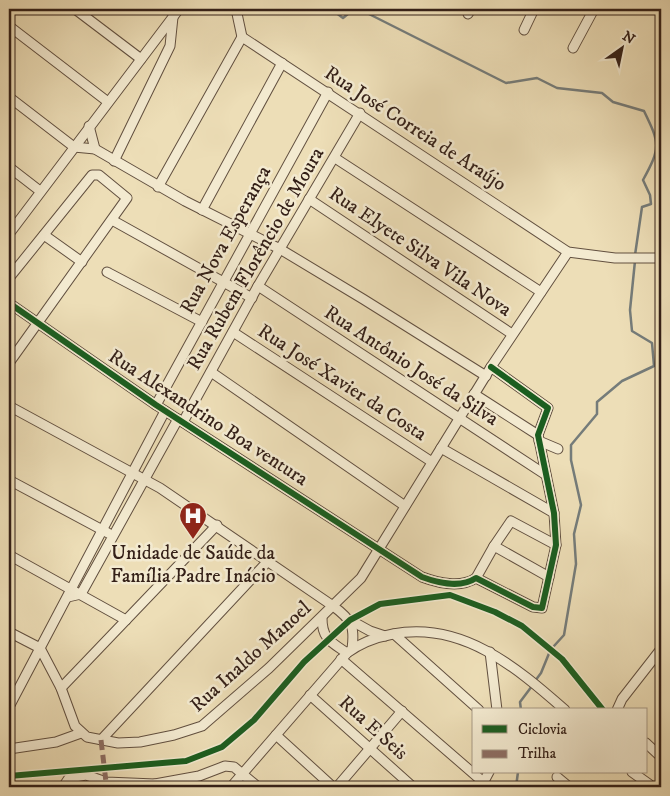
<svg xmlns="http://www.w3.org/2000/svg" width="670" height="796" font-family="'IM FELL DW Pica',serif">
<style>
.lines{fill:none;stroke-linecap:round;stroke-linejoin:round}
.stream{stroke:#757c7a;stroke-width:2.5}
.minor-casing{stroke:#625040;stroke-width:11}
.minor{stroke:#f3ead0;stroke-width:9}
.quiet{stroke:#8d6e63;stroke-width:5;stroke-dasharray:10 5;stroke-linecap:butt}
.cycleway-casing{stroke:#f3ead0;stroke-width:9}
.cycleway{stroke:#1b5e20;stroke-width:6}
.labels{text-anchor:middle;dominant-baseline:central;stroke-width:5;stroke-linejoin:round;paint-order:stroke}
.street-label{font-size:20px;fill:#342018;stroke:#f3ead0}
.poi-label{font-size:20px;fill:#342018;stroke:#f3ead0}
</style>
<rect width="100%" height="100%" fill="#eddeb7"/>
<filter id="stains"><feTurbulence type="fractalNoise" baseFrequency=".004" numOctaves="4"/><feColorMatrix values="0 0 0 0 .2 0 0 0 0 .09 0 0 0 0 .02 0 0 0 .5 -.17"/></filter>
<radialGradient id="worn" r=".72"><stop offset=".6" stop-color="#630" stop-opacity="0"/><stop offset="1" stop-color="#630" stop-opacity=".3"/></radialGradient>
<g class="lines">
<g class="stream">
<path d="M331,9L343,18L354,9"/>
<path d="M359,9L506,83L537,78L557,88L602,93L613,102L644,111C660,144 661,147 643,180L650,195L651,204L642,207L635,255"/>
<path d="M554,646L564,635L576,564L574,534L581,505L571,460V445L597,414V402L622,381L654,366L652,343L632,331L630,310L635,261"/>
<path d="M535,681L541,673L550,651"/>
<path d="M521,710L520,702L532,686"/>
<path d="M516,787L518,772"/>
</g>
<defs>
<g id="minor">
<path d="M75,9L141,59"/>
<path d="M236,9L242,37"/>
<path d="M468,14L471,9"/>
<path d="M9,26L108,102"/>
<path d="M524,30L534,9"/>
<path d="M242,37L568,252L615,258H661"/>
<path d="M573,48L594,9"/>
<path d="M9,97L74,147L95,149L185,201L280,249L363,299L486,376"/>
<path d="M89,126L95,149"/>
<path d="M335,158L541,292"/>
<path d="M114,161L170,46L173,17"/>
<path d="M9,167L40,191"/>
<path d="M158,187L242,37"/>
<path d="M309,199L512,334"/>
<path d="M202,210L282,63"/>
<path d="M112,220L252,298"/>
<path d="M9,234L179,9"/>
<path d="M44,235L82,262"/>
<path d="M107,272L202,322"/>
<path d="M9,278L92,175H99L127,198L9,363"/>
<path d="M258,286L546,475"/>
<path d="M9,303L156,405L422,577C438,583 461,588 476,578L533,607L542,608L556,545L554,513L538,435L548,408L491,367"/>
<path d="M233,332L432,462"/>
<path d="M211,372L405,506"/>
<path d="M474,394L538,435"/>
<path d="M156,405L328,92"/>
<path d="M9,406L160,488L333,606C352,620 355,626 352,649"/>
<path d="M183,422L258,286L360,113"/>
<path d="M539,441L558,449"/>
<path d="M441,448L554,513"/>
<path d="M9,480L108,533"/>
<path d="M494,546L549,577"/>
<path d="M9,555L126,620"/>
<path d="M476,578L494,546L511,521L556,545"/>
<path d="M68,597L81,594L178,419"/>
<path d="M322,618C322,639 331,642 347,653"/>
<path d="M350,620L370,631L385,636"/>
<path d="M9,632L40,648L61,688L75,726L87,737L118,743L140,742L174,735L202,726L269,668L361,578L491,367L568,252"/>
<path d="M394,634L479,710"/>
<path d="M490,652L497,710"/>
<path d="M341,659L489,787"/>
<path d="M61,688L217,525"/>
<path d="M310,695L413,787"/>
<path d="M9,707L165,411"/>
<path d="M617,710L622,699L661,649"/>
<path d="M276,735L333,787"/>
<path d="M101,740L268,561"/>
<path d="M646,743L661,757"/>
<path d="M9,749L56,742L81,733"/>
<path d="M632,772L653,787"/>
<path d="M557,777L569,787"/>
<path d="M63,787L69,778L86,775L106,782L155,784"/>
<path d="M149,787L155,784L199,776L225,766L234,767L258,787"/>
<path d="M231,787L347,653C360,643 377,637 393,634C462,621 516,667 565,710"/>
<path d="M337,787L402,711"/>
<path d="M481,787L489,772"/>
<path d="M660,787L661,772"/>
</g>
</defs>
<use href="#minor" class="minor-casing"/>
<use href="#minor" class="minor"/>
<path class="quiet" d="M101,740L106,782"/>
<defs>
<g id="cycleway">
<path d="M9,303L156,405L422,577C438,583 461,588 476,578L533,607L542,608L556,545L554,513L538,435L548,408L491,367"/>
<path d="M9,776L186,761L222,747L254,720L304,662L350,620L380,604L450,595L495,612L522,626L562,659L603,710"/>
</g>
</defs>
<use href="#cycleway" class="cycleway-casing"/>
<use href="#cycleway" class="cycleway"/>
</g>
<defs>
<symbol id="hospital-pin" viewBox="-11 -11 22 30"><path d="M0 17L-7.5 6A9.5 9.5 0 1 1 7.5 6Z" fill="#8f2418" stroke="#f3ead0"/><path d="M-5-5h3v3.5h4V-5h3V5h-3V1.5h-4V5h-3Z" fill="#fff"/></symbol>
</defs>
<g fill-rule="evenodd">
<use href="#hospital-pin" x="177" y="500" width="32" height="43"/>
</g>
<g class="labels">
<g class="street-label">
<text transform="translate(415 129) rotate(33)">Rua José Correia de Araújo</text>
<text transform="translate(226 240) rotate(-61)">Rua Nova Esperança</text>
<text transform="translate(420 252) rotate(34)">Rua Elyete Silva Vila Nova</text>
<text transform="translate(256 259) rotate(-60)">Rua Rubem Florêncio de Moura</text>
<text transform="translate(411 366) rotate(33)">Rua Antônio José da Silva</text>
<text transform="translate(342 383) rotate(33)">Rua José Xavier da Costa</text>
<text transform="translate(208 418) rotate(33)">Rua Alexandrino Boa ventura</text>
<text transform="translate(251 657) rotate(-42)">Rua Inaldo Manoel</text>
<text transform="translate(373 728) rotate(42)">Rua E Seis</text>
</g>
<g class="poi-label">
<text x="193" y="553">Unidade de Saúde da<tspan x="193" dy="23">Família Padre Inácio</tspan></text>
</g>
</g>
<rect width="670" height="796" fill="none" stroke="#eddeb7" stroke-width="30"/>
<rect x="10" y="10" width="650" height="776" fill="none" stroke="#342018" stroke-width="2.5"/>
<rect x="15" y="15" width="640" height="766" fill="none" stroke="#342018"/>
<rect x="472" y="708" width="175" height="65" fill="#f3ead0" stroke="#a79986"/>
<rect x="482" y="725" width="25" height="8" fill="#1b5e20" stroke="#a79986"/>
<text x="518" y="734" font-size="15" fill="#342018">Ciclovia</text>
<rect x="482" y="750" width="25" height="8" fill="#8d6e63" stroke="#a79986"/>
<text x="518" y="758" font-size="15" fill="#342018">Trilha</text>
<g transform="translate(622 48) rotate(33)" stroke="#f3ead0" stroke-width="4" paint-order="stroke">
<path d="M0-4L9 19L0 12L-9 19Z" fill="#342018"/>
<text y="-8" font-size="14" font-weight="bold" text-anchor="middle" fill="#342018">N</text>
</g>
<rect width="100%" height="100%" filter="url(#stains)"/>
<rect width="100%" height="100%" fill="url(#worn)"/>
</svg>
